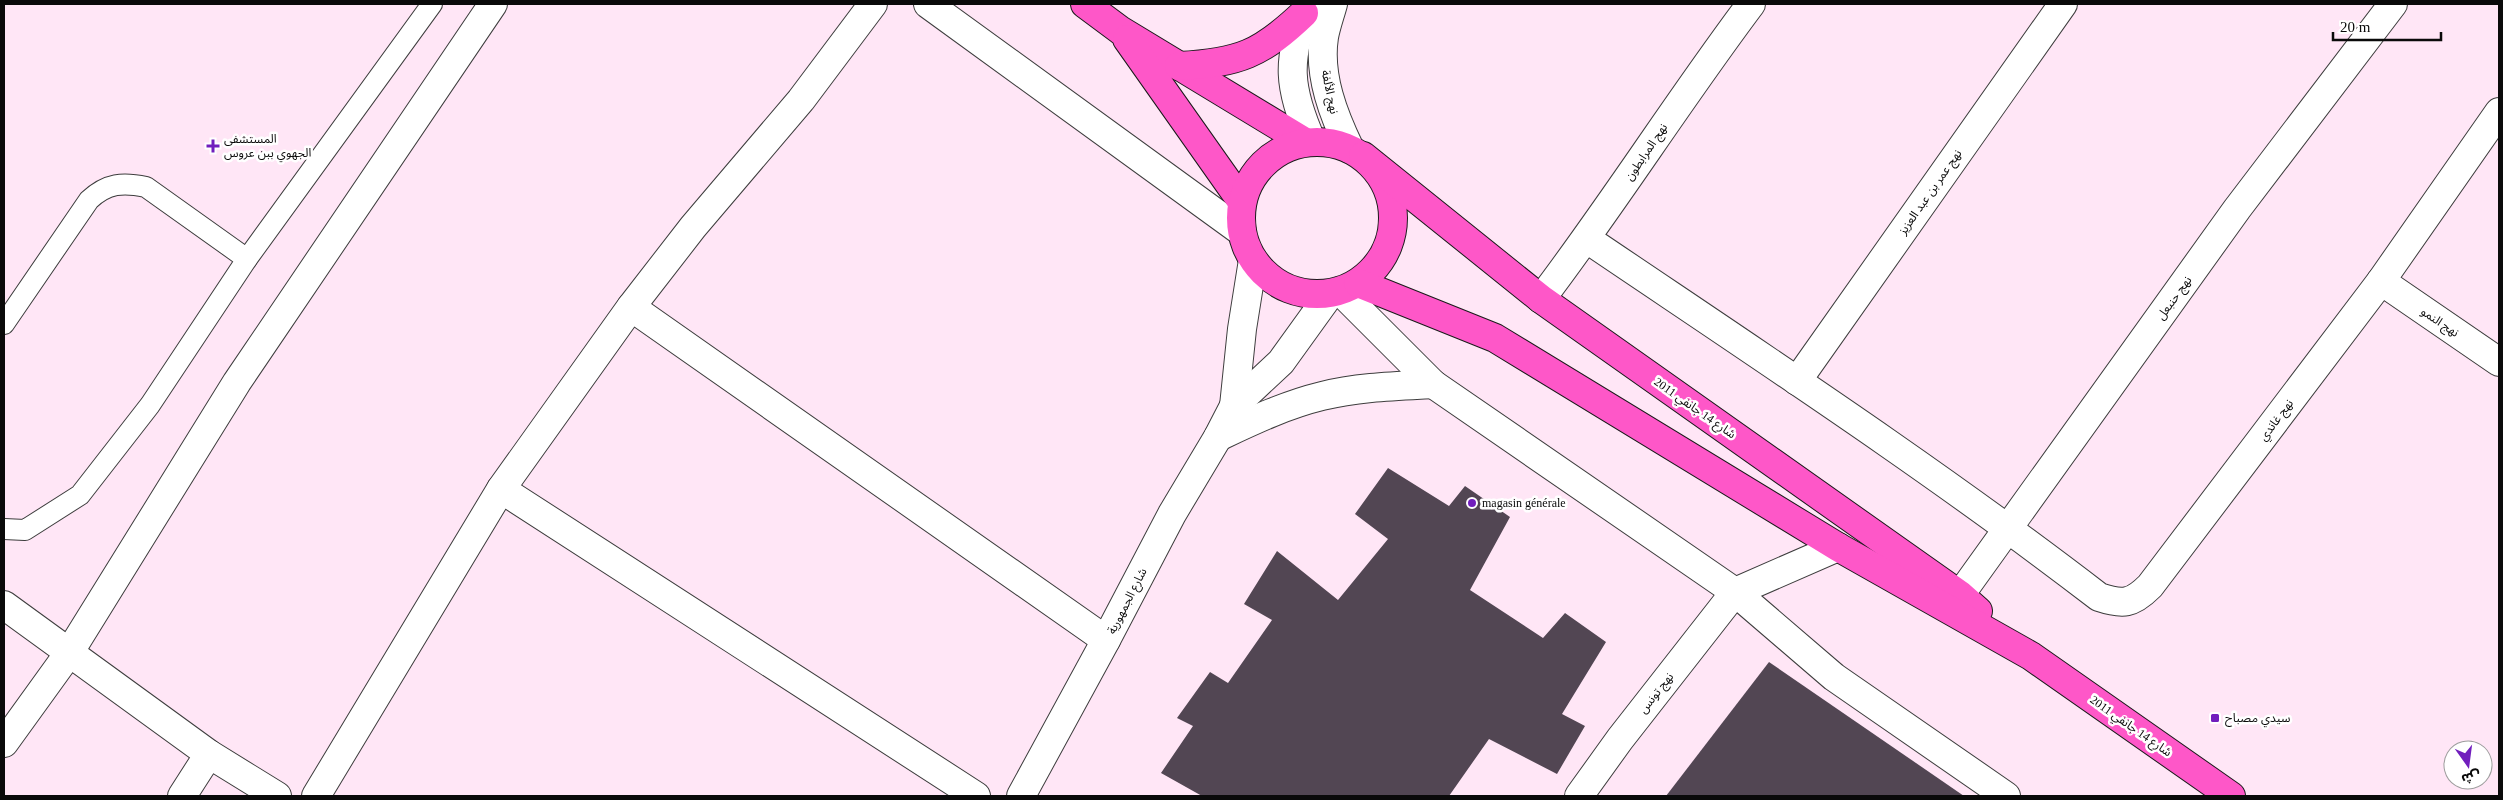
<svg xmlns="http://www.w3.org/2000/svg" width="2503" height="800" font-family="'Times New Roman','Noto Sans Arabic',serif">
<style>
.building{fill:#524653}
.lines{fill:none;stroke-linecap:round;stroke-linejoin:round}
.service-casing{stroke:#3d3d3d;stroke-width:22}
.minor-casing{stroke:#3d3d3d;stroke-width:30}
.tertiary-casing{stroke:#3d3d3d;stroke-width:30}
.primary-casing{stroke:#1b1b1b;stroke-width:30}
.service{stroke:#fff;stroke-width:20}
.minor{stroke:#fff;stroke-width:28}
.tertiary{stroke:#fff;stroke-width:28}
.primary{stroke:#fe57c8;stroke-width:28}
.poi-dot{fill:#711ebd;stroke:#fff;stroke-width:2}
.labels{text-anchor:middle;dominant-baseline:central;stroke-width:5;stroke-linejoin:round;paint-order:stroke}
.street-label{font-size:12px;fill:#0a0a0a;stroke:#fff}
.poi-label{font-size:12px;fill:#0a0a0a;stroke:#fff;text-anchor:start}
</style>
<rect width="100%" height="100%" fill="#ffe6f6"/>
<g class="building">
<path d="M1388,468L1449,506L1465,486L1510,517L1470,590L1543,638L1565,613L1606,642L1562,714L1585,726L1557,774L1489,739L1449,796H1202L1161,773L1193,726L1177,718L1210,672L1228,683L1272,620L1244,604L1277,551L1338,600L1388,539L1355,514Z"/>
<path d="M1769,662L1964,796H1666Z"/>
</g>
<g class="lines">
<defs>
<g id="service">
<path d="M4,324L89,200C107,183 123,182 146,187L247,259"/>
<path d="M4,529L25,530L80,495L150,405L247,259L432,4"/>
</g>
<g id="minor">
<path d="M928,4L1242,232"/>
<path d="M1308,4C1286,60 1288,88 1312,142"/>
<path d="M1333,4C1330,15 1326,26 1324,37C1318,76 1334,116 1350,149"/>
<path d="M1587,239C1760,356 1934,470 2099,597C2123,605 2132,604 2150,586L2381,281L2499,112"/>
<path d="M2381,281L2499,362"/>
<path d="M1340,291L1433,384L1735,592L1834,677L2006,796"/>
<path d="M1541,299C1614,203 1678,101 1751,4"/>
<path d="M631,307L1106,640"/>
<path d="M1797,381L2063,4"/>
<path d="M501,489L976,796"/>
<path d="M1960,595L2237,209L2393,4"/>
<path d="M4,605L209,754L277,796"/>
<path d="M4,743L69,653L237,382L493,4"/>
<path d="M182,796L209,754"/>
<path d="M316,796L501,489L631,307L693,227L801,100L873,4"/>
<path d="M1579,796L1620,739L1735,592L1838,547"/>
</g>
<g id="tertiary">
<path d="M1234,406L1242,329L1253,260"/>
<path d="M1218,437C1252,421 1285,405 1322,396C1358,387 1396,386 1433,384"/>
<path d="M1021,796L1106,640L1172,514L1218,437L1234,406L1281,362L1330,294"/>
</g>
<g id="primary">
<path d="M1085,4L1120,30L1305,142"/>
<path d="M1127,39L1242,202"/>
<path d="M1179,66C1239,63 1261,54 1304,13"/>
<circle cx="1317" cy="218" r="76"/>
<path d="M1363,156L1541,299L1960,595L1978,611"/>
<path d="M1358,283L1495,338L1838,547L2031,656L2231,796"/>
</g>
</defs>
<use href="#service" class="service-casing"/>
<use href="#minor" class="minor-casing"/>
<use href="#tertiary" class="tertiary-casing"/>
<use href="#primary" class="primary-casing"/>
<use href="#service" class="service"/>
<use href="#minor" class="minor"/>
<use href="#tertiary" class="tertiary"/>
<use href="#primary" class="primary"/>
</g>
<g class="poi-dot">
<path d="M210.5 138.5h5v5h5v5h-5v5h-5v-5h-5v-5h5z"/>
<circle cx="1472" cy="503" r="5"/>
<rect x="2210" y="713" width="10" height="10" rx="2.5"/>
</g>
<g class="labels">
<g class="street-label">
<text transform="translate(1330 92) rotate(78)">نهج الألفة</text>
<text transform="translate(1646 152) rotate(-56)">نهج المرابطون</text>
<text transform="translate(1930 192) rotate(-55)">نهج عمر بن عبد العزيز</text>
<text transform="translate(2174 298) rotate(-54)">نهج حنبعل</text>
<text transform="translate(2440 322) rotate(34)">نهج النمو</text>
<text transform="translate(1695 408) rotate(35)">شارع 14 جانفي 2011</text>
<text transform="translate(2276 420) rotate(-53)">نهج غاندي</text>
<text transform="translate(1127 601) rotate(-63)">شارع الجمهورية</text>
<text transform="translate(1656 693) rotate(-52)">نهج تونس</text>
<text transform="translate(2131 726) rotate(35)">شارع 14 جانفي 2011</text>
</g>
<g class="poi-label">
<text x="224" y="139">المستشفى<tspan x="224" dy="14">الجهوي ببن عروس</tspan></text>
<text x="1482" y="503">magasin générale</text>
<text x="2225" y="718">سيدي مصباح</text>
</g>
</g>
<rect width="2503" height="800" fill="none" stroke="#0a0a0a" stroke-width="10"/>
<g transform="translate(2468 765) rotate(166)"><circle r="24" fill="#ffffff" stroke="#9d9d9d"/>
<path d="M0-4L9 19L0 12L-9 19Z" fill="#711ebd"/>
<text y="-8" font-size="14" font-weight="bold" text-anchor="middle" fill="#0a0a0a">ش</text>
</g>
<path d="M2333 32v8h108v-8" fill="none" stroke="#0a0a0a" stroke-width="2.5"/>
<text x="2340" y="32" font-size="15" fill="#0a0a0a" stroke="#ffffff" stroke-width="4" paint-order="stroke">20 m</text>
</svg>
